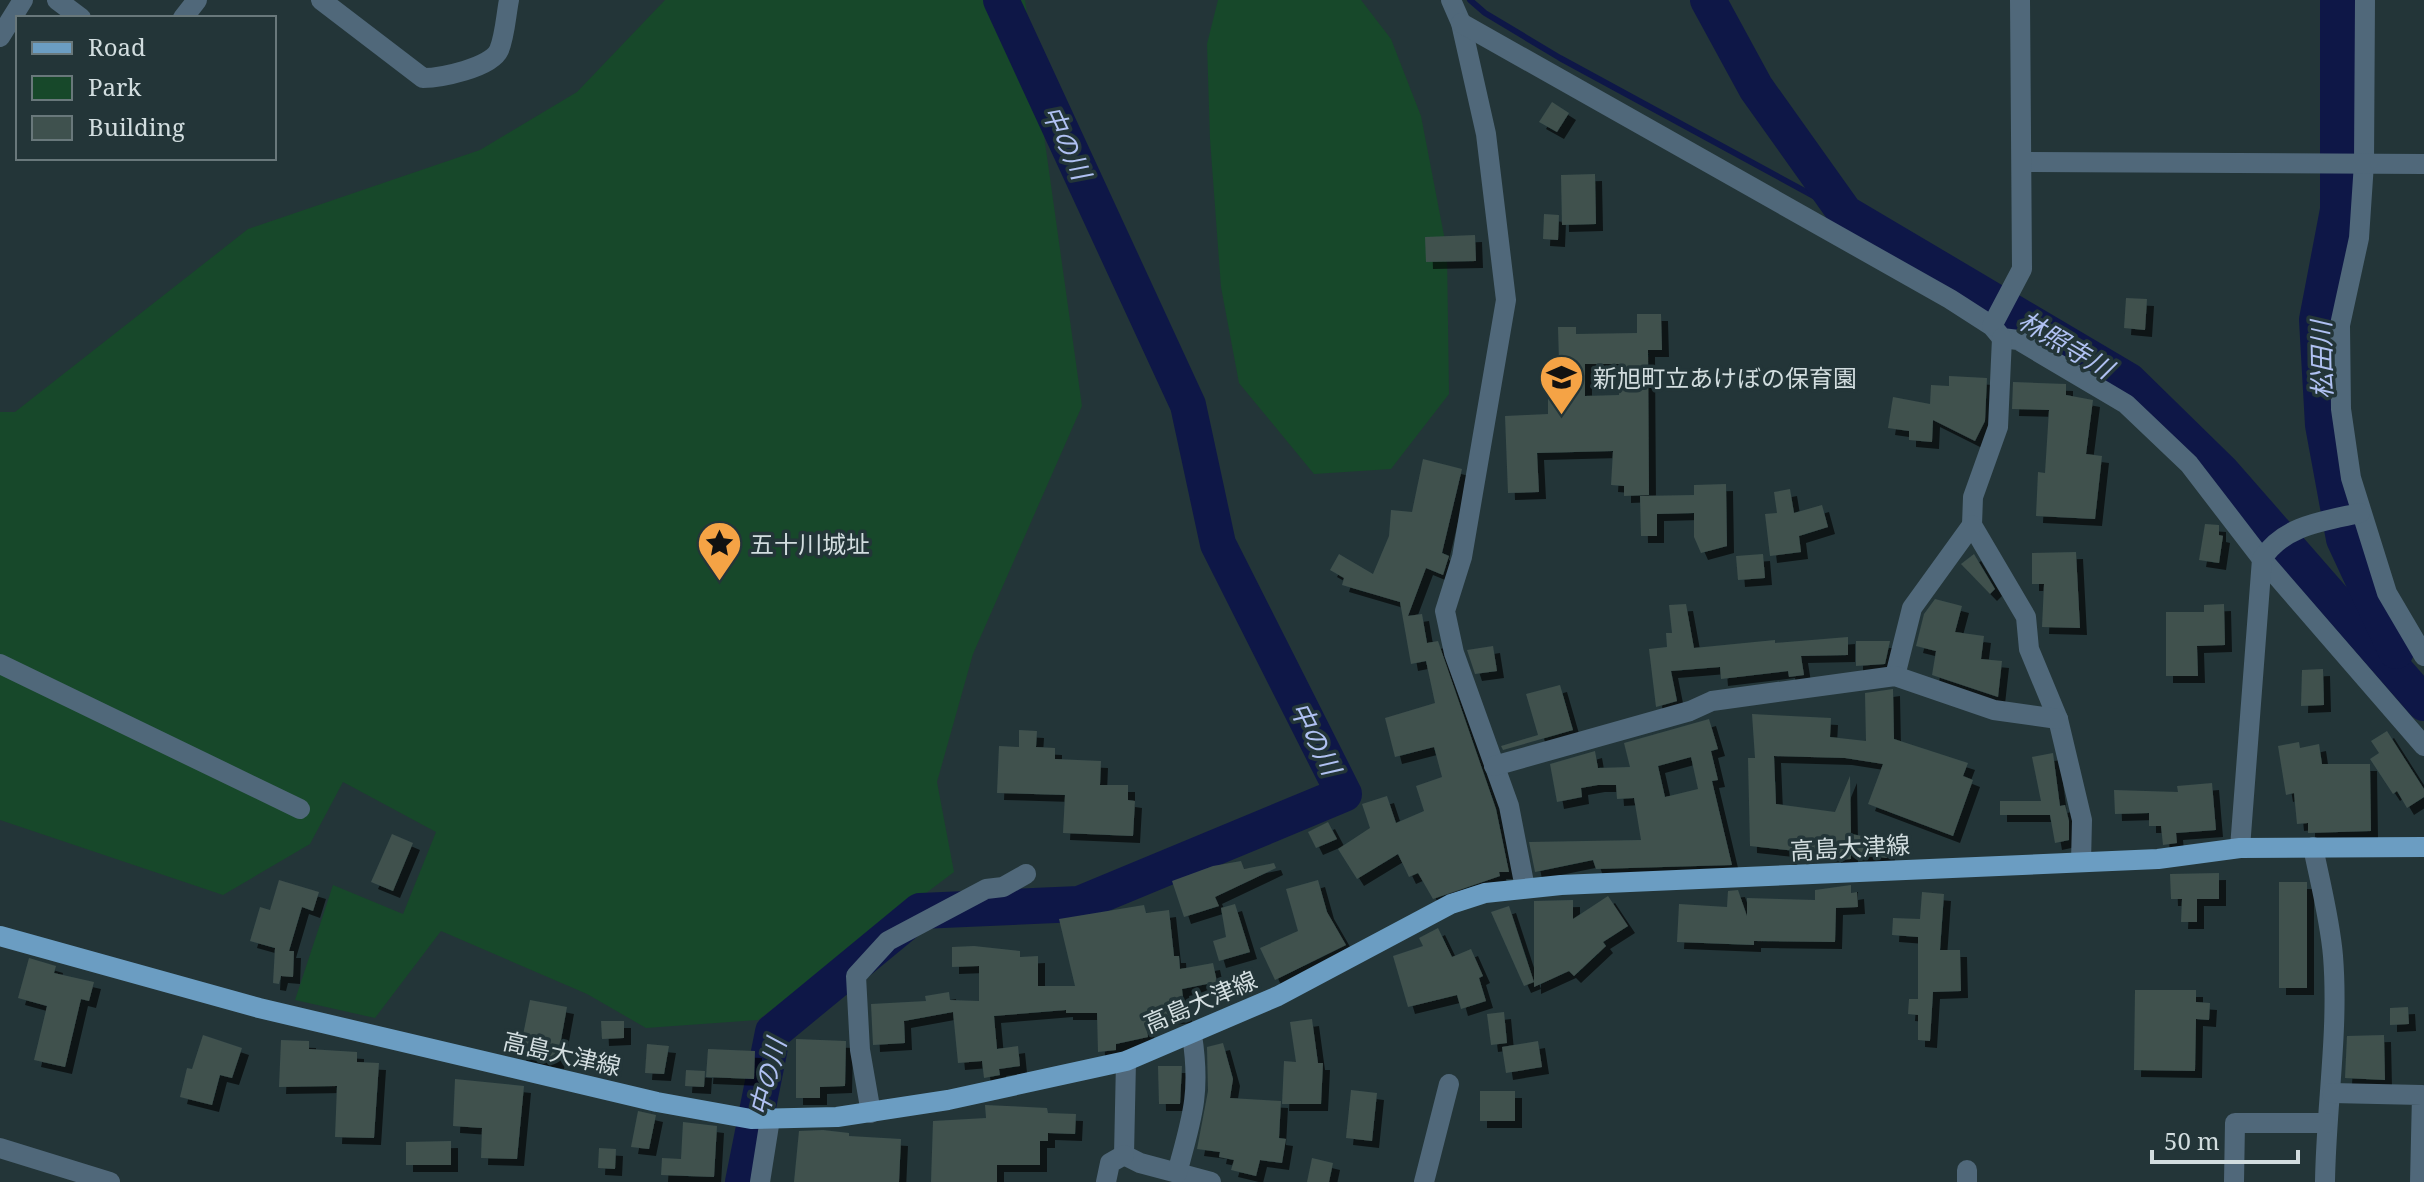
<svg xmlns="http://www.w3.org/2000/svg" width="2424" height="1182" font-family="'Noto Serif','Noto Sans JP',serif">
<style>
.green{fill:#17482a}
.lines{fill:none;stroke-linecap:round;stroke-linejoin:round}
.stream{stroke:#0e1747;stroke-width:6}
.river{stroke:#0e1747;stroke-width:36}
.building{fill:#3f514e;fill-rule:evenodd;filter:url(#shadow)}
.minor{stroke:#50687a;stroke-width:20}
.major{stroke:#6b9dc2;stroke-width:20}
.labels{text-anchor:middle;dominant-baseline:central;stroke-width:7;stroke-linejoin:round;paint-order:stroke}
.poi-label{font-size:24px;fill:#d2dddf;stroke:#233538;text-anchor:start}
.street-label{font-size:24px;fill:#d2dddf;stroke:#233538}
.water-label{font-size:26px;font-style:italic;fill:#b0c1f2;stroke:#233538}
</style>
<defs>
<filter id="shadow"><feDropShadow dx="7" dy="7" stdDeviation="0" flood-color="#0009"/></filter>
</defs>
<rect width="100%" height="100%" fill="#233538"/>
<g class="green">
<path d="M665,0H1025L1082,406L973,654L937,782L954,872L758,1020L646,1028L587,994L441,931L375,1018L295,1000L333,885L403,914L436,832L343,782L310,844L223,895L0,820V412H15L248,229L480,150L577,92Z"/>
<path d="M1218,0H1361L1391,39L1421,116L1447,251L1449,394L1391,469L1314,474L1239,383L1221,287L1210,139L1207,44Z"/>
</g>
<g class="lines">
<path class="stream" d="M1470,0L1485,13L1560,58L1845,213"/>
<g class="river">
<path d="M1708,0L1756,88L1845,213L2129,381L2222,472L2424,703"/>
<path d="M2338,0V210L2317,320L2323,425L2344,539L2396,651"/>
<path d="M743,1182L773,1032L920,911L1079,904L1344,794L1218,544L1188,405L1001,0"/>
</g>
</g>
<g class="building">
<path d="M1552,102L1569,113L1557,132L1539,122Z"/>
<path d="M1595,174L1596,224L1562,225L1561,175Z"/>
<path d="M1544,214L1559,215L1558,240L1543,239Z"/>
<path d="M1475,235L1476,261L1426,262L1425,237Z"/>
<path d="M2126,298L2147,299L2145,330L2124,328Z"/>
<path d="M1637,314H1661L1662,350H1648L1649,495L1624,496V486L1611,485L1613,451L1537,453L1539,492L1508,493L1505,416L1548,414V397L1560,396L1558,327H1576V334L1637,333ZM1585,364H1619V395L1585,396Z"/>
<path d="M1949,376L1987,378L1985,421L1975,441L1933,420L1932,442L1909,440V431L1888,428L1893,397L1930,404L1931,385L1949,386Z"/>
<path d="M2013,382L2066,384V395L2093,400L2086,454L2102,456L2095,519L2036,516L2038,472L2045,473L2049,410L2012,409Z"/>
<path d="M1423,459L1462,469L1442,553L1449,556L1443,575L1426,568L1408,616L1422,614L1427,643L1438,641L1496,809L1509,872H1499L1500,876L1433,899L1418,873L1409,877L1398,854L1357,879L1338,849L1370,828L1362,804L1387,796L1396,823L1424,811L1416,786L1442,777L1434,747L1395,757L1385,718L1435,703L1426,661L1411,664L1400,602L1342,585L1344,578L1330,570L1339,554L1373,574L1389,536L1391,510L1412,512Z"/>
<path d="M1726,484L1727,546L1701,553L1694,537V513L1657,514V536H1641L1640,496L1694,495V485Z"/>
<path d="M1790,489L1794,513L1822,505L1828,527L1799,536L1801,552L1770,556L1765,514L1777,513L1774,492Z"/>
<path d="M2205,524L2219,525V535L2223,536L2219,563L2199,560Z"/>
<path d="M2076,552L2080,628L2042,627L2044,584H2032V553Z"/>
<path d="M1763,554L1765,578L1738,580L1736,556Z"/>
<path d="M1974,554L1995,589L1990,594L1961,564Z"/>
<path d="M1935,599L1962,606L1955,632L1984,636L1981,659L2002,661L1998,697L1932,675L1936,651L1916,646L1924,614Z"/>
<path d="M1686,604L1694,648L1775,640V643L1848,637V655L1801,656L1804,675L1789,677L1788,671L1721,679L1720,667L1671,671L1677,701L1656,707L1649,649L1667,647L1666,633H1672L1669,605Z"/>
<path d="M2224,604L2225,645L2197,646L2198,676H2166V612H2204V605Z"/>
<path d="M1856,641H1890L1885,664L1856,666Z"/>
<path d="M1493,646L1497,671L1475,674L1467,650Z"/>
<path d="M2323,669L2324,705L2301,706L2302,670Z"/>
<path d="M1560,685L1573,730L1503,750L1501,746L1538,735L1526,694Z"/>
<path d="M1893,689L1894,739L1968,763L1963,776L1973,780L1953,836L1868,804L1883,764L1845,758L1774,756L1776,804L1835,812L1850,776L1851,834L1890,841L1887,858L1851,853V859L1834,860V855L1750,846L1748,758H1755L1752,714L1831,718L1830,737L1866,741L1865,693Z"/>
<path d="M1709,719L1718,749L1711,751L1718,780L1712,781L1732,865L1596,869L1593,860L1535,872L1529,842L1641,840L1634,798L1617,799L1616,785H1598L1581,788L1582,797L1557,802L1550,764L1595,751L1598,768L1630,767L1624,743ZM1691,757L1698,789L1665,797L1658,766Z"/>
<path d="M1019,730L1037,731L1036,747L1055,748V759L1101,761L1100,785H1128V800L1135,801L1133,836L1063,833L1065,795L997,793L999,746L1019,747Z"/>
<path d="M2387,731L2424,789V797L2407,808L2397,791L2393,794L2370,759L2379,753L2371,741Z"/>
<path d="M2299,742L2300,748L2319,744L2322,764H2370L2371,831L2308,833V823L2297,824L2294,793L2286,795L2278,746Z"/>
<path d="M2053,753L2060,806L2065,805L2069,821V840L2055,843L2050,815H2000V801H2041L2032,757Z"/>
<path d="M2212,783L2216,830L2176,833L2177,843L2163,845L2161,826H2149V813L2115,814L2114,790L2178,792L2177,786Z"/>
<path d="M1328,822L1337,839L1316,848L1308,832Z"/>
<path d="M392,834L413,843L393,891L371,882Z"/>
<path d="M1241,861L1244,869L1274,863L1276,868L1215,897L1219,906L1184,917L1172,881L1213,866Z"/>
<path d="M2219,873V899H2197V922H2181L2182,899H2171L2170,874Z"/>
<path d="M279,880L319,892L313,911L302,907L289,951H294L293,977L281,976L279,984L273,983L275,948L250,941L260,907L270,910Z"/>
<path d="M1318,880L1327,912L1346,945L1275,980L1260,948L1298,931L1286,889Z"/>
<rect x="2279" y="882" width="28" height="106"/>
<path d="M1851,885V893L1857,892L1858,907L1836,908L1835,942L1754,941V945L1677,942L1679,904L1727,907L1728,891L1738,890L1747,916V898L1815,900V890Z"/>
<path d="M1922,892L1944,894L1940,950H1960L1961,991L1933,992L1930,1041L1918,1040V1015L1908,1014L1909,999H1918V937L1892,935L1893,918L1920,919Z"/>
<path d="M1608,896L1628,926L1603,942L1606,946L1574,976L1569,971L1534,987V901L1573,900V919Z"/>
<path d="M1235,904L1250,952L1219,961L1213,941L1226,937L1221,908Z"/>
<path d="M1144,905L1146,913L1169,910L1174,956H1179L1180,969L1213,963L1217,982L1182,989L1185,1016L1146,1020L1148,1037L1116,1044V1050L1098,1052L1097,1013H1066V1010L994,1016L997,1049L1018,1046L1020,1066L999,1069L1000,1075L984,1078L982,1061L958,1063L953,1012L904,1021L905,1043L873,1045L871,1004L926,1001L925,996L949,992L950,1000L979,1001V966L952,967V947L974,946L1020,951V957L1038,956V986H1075L1059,919Z"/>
<path d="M1509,906L1534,982L1524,986L1491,912Z"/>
<path d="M1438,928L1452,957L1471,949L1483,976L1479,978L1486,1001L1461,1009L1457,995L1408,1007L1393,956L1423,946L1419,938Z"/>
<path d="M29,958L56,966L54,973L94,982L89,1001L81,999L65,1067L34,1060L47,1006L18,998Z"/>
<path d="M2135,990H2196V1002L2210,1003L2209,1020L2196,1019L2195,1071L2134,1070Z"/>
<path d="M530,1000L567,1007L557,1062L519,1055Z"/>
<path d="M2408,1007L2409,1024L2390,1025V1008Z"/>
<path d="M1504,1012L1507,1043L1491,1045L1487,1014Z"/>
<path d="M1312,1019L1318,1063H1323L1321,1104H1282L1284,1061L1296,1062L1290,1022Z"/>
<path d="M601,1021H624V1038L602,1039Z"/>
<path d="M203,1035L242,1048L232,1078L220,1075L212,1105L180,1097L187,1068L192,1069Z"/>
<path d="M2384,1035L2385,1080L2345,1078L2347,1036Z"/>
<path d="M796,1039L846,1041L845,1086L820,1087V1098H796Z"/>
<path d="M281,1040L309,1041V1049L357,1052V1062L379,1063L374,1138L335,1137L337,1086L279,1087Z"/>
<path d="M1538,1041L1542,1067L1506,1073L1502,1047Z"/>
<path d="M1223,1043L1233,1079L1230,1098L1281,1101L1279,1138L1286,1139L1282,1163L1260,1160L1256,1176L1231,1170L1234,1160L1219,1157L1220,1152L1197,1149L1208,1091L1207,1047Z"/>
<path d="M647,1044L669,1046L664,1074L645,1073Z"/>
<path d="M708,1049L755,1051L754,1079L706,1077Z"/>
<path d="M1158,1066H1182L1180,1104H1159Z"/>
<path d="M686,1070L705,1071L704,1087L685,1086Z"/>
<path d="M455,1079L524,1086L517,1159L481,1158L482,1128L453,1126Z"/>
<path d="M1351,1090L1377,1093L1372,1141L1346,1138Z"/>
<rect x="1480" y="1091" width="35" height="30"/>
<path d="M985,1105L1047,1108L1048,1113L1076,1114L1075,1134L1048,1133V1141H1040V1165H997V1182H931L933,1121L986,1118Z"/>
<path d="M638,1111L656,1115L649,1149L631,1147Z"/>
<path d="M683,1122L717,1126L714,1177L661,1175L662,1158L681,1159Z"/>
<path d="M823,1130L849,1133V1136L901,1139L899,1182H794L799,1131Z"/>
<path d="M451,1141V1165H406V1142Z"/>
<path d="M599,1148L616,1149L615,1169L598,1168Z"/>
<path d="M1312,1158L1333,1163L1329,1182H1307Z"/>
</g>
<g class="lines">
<g class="minor">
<path d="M57,0L81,18"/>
<path d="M321,0L423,78C440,78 491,68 499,50C505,36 506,15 509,0"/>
<path d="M1451,0L1461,23L1486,134L1506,300L1462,557L1445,611L1454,653L1509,806L1525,888"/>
<path d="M2365,0L2364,163L2359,238L2340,325L2341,409L2351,478L2387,593L2424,656"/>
<path d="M183,18L197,0"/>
<path d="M1461,23L1950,299L1992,326L2002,338L2018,340L2126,404L2189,464L2262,559L2424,746"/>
<path d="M0,37L23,0"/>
<path d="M2022,162L2424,164"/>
<path d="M1992,326L2022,269L2020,0"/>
<path d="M2002,338L1998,427L1973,497L1972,525L2026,617L2029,649L2058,719L2082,820L2081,862"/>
<path d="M0,664L300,809"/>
<path d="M1895,676L1912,608L1972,525"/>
<path d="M1494,766L1690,711L1712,701L1895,676L1994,710L2058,719"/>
<path d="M2313,847C2320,882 2330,920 2333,956C2339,1031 2326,1107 2325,1182"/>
<path d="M2240,848L2262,559C2284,525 2324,521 2360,513"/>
<path d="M1126,1061L1124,1155L1140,1163L1211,1182"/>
<path d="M2332,1093L2422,1095L2420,1182"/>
<path d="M871,1113L860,1050L856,976L888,941L986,889L1003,887L1026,874"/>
<path d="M0,1148L110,1182"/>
<path d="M1177,1173C1192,1118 1201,1093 1192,1035"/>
<path d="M760,1182L770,1119"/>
<path d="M1106,1182L1110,1163L1124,1155"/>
<path d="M1424,1182L1449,1084"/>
<path d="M1967,1182V1170"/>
<path d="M2234,1182L2235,1123H2326"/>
</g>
<path class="major" d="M0,936L259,1008L657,1102L751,1119L837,1117L948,1100L1126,1061L1278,996L1451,904L1485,893L1561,885L2158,859L2240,848L2424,847"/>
</g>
<defs>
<symbol id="school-pin" viewBox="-11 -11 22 30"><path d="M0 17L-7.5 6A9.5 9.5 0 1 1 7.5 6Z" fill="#f5a345" stroke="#233538"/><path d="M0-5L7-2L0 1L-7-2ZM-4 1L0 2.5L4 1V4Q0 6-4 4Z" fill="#111"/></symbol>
<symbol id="sight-pin" viewBox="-11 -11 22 30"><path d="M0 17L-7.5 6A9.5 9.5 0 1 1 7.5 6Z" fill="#f5a345" stroke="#233538"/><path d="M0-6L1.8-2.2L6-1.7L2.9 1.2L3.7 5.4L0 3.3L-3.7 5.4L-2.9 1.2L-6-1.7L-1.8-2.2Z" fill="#111"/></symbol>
</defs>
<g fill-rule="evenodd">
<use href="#school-pin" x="1536" y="352" width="51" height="69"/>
<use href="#sight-pin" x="694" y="518" width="51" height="69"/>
</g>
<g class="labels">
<g class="poi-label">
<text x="1593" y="377">新旭町立あけぼの保育園</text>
<text x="750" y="543">五十川城址</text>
</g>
<g class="street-label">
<text transform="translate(1850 847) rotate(-3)">高島大津線</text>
<text transform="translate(1200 1001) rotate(-23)">高島大津線</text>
<text transform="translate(562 1053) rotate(13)">高島大津線</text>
</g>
<g class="water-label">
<text transform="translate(1067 142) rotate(65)">中の川</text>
<text transform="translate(2066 344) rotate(31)">林照寺川</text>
<text transform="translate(2321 360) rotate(-91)">松田川</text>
<text transform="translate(1316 738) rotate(63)">中の川</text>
<text transform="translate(767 1077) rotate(-76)">中の川</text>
</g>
</g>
<rect x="16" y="16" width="260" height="144" fill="#233538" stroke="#69787b" stroke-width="2"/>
<rect x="32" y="42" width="40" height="12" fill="#6b9dc2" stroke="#69787b" stroke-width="2"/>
<text x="88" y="56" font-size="24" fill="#d2dddf">Road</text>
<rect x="32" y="76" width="40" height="24" fill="#17482a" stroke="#69787b" stroke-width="2"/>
<text x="88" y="96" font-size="24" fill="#d2dddf">Park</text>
<rect x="32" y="116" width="40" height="24" fill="#3f514e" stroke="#69787b" stroke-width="2"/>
<text x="88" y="136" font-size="24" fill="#d2dddf">Building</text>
<path d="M2152 1150v12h146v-12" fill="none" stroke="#d2dddf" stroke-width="4"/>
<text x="2164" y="1150" font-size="24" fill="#d2dddf" stroke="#233538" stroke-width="6" paint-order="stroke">50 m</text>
</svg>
